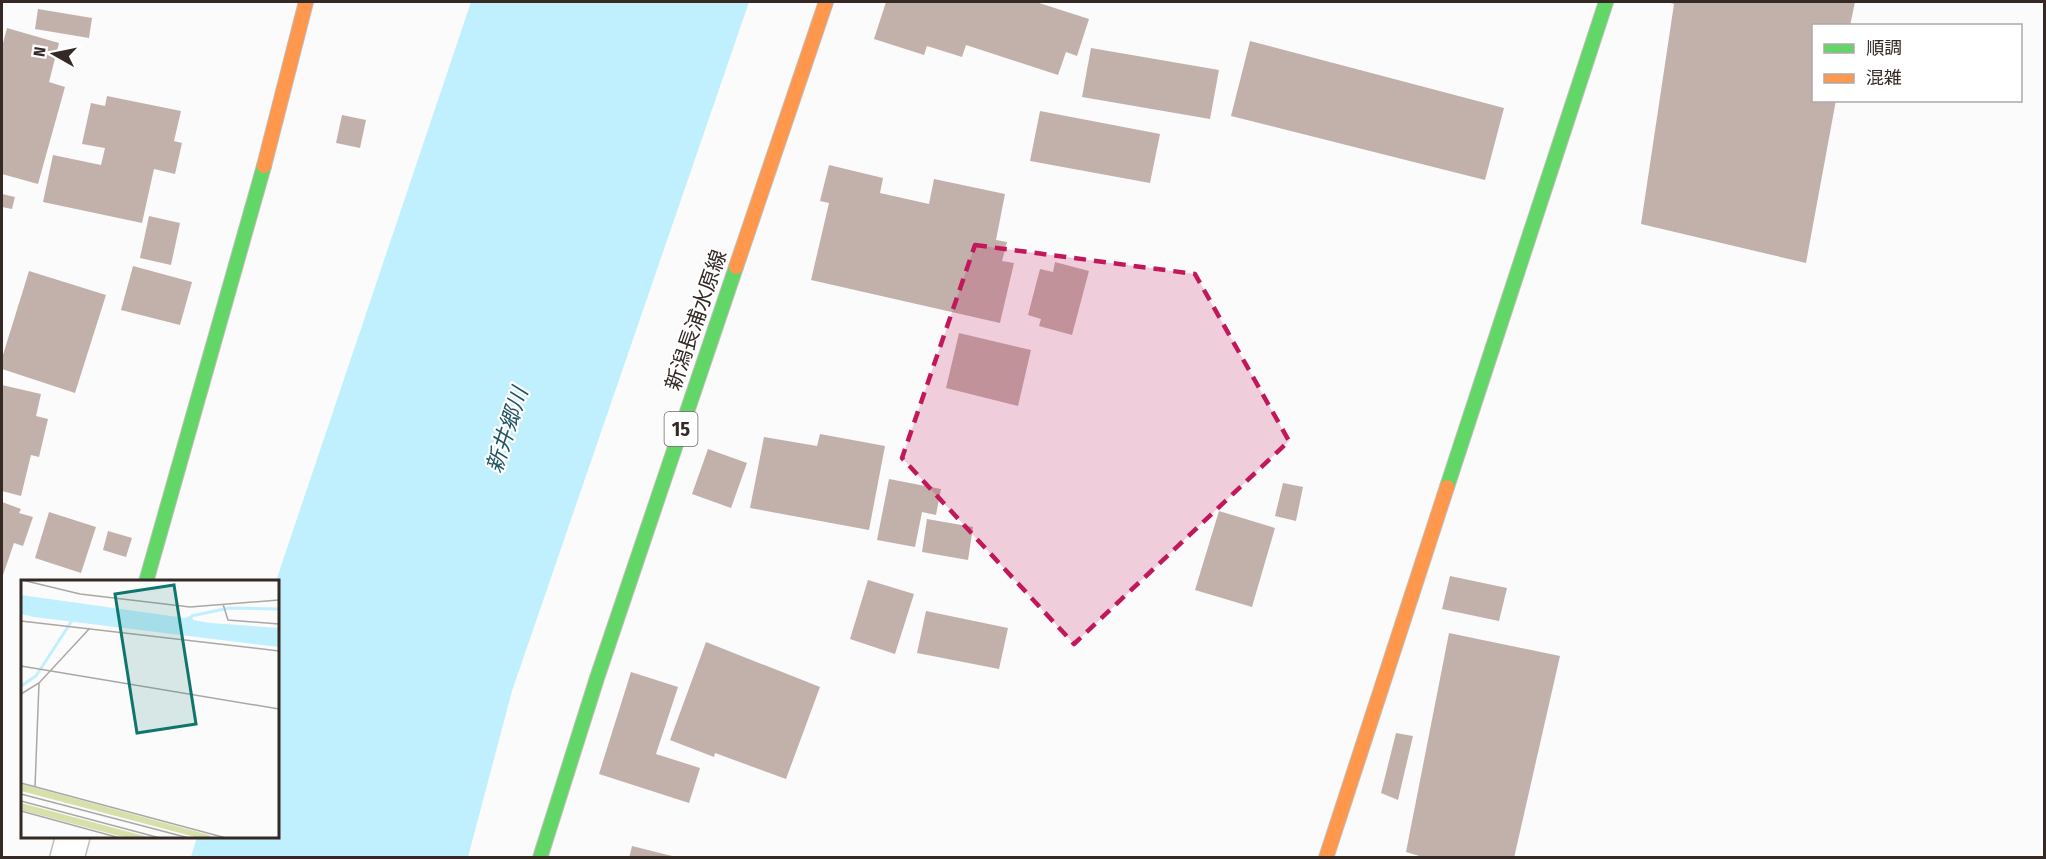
<svg xmlns="http://www.w3.org/2000/svg" width="2046" height="859" font-family="'Fira Sans Condensed','Noto Sans JP',sans-serif">
<style>
.water{fill:#c0effe}
.building{fill:#c2b1aa}
.lines{fill:none;stroke-linecap:round;stroke-linejoin:round}
.street-casing{stroke:#c3bebc;stroke-width:36}
.fast-casing{stroke:#c3bebc;stroke-width:16}
.slow-casing{stroke:#c3bebc;stroke-width:16}
.street{stroke:#fefefe;stroke-width:33}
.fast{stroke:#63d668;stroke-width:14}
.slow{stroke:#ff974d;stroke-width:14}
.marked{fill:#c2185b;fill-opacity:0.2;stroke:#c2185b;stroke-width:4.5;stroke-dasharray:12 8;stroke-linejoin:round}
.labels{text-anchor:middle;dominant-baseline:central;stroke-width:4.5;stroke-linejoin:round;paint-order:stroke}
.shield{fill:#fff;stroke:#716966;stroke-width:1.5}
.shield-label{font-size:20px;font-weight:bold;fill:#342925}
.street-label{font-size:21px;fill:#342925;stroke:#fff}
.water-label{font-size:22px;font-style:italic;fill:#205665;stroke:#fff}
.inset-river{fill:none;stroke:#c0effe;stroke-width:3}
.inset-road{fill:none;stroke:#aba7a5;stroke-width:1.5}
.view{fill:#0f766e;fill-opacity:0.15;stroke:#0f766e;stroke-width:3}
.inset-edge{fill:none;stroke:#342925;stroke-width:3}
</style>
<rect width="100%" height="100%" fill="#fbfbfb"/>
<path class="water" d="M471,2H749L512,691L468,857H191L197,837L278,836L276,581Z"/>
<g class="building">
<path d="M886,2H1036L1089,19L1077,56L1066,52L1058,75L966,45L962,57L927,46L924,55L874,39Z"/>
<path d="M1667,2H1855L1850,26H1814V100H1836L1806,263L1641,224L1674,4Z"/>
<path d="M38,9L92,18L89,38L35,29Z"/>
<path d="M7,28L59,43L49,82L65,87L38,184L2,174V47Z"/>
<path d="M1250,41L1504,108L1485,180L1231,116Z"/>
<path d="M1091,48L1219,70L1210,119L1082,97Z"/>
<path d="M107,96L181,111L174,141L182,143L175,174L154,169L142,223L43,202L53,155L101,165L105,148L82,144L91,103L105,106Z"/>
<path d="M1040,111L1160,134L1150,183L1030,161Z"/>
<path d="M342,115L366,120L360,148L336,143Z"/>
<path d="M829,165L883,178L880,193L929,204L934,179L1005,194L996,240L1007,242L1002,261L1014,263L1000,323L811,280L829,203L820,201Z"/>
<path d="M2,194L15,197L12,209L2,207Z"/>
<path d="M149,216L180,223L171,265L140,258Z"/>
<path d="M1055,262L1089,271L1072,335L1039,326L1041,319L1028,315L1040,269L1053,272Z"/>
<path d="M133,266L192,282L180,325L121,310Z"/>
<path d="M29,271L106,295L75,393L2,369V358Z"/>
<path d="M959,333L1031,350L1018,406L946,388Z"/>
<path d="M2,385L41,394L36,416L48,419L39,457L31,455L21,496L2,491Z"/>
<path d="M820,434L885,446L869,530L750,508L764,437L817,446Z"/>
<path d="M708,449L747,463L731,508L692,494Z"/>
<path d="M889,479L941,489L936,515L922,512L915,547L877,540Z"/>
<path d="M1283,483L1303,487L1296,521L1275,516Z"/>
<path d="M2,502L21,509L19,513L33,517L23,546L14,543L2,578Z"/>
<path d="M1219,511L1275,528L1252,607L1195,590Z"/>
<path d="M49,512L96,527L81,573L35,558Z"/>
<path d="M927,519L973,527L968,560L922,552Z"/>
<path d="M108,531L132,538L126,557L103,550Z"/>
<path d="M1450,576L1507,588L1499,621L1442,609Z"/>
<path d="M868,580L914,594L895,654L850,639Z"/>
<path d="M926,611L1008,628L999,669L917,653Z"/>
<path d="M1449,633L1560,656L1514,858H1426L1406,852Z"/>
<path d="M706,642L820,687L786,779L715,753L714,757L670,740Z"/>
<path d="M631,672L678,687L656,754L700,768L689,803L599,774Z"/>
<path d="M1396,733L1413,736L1398,800L1381,793Z"/>
<path d="M632,846L676,857V858H629Z"/>
</g>
<g class="lines">
<defs>
<path id="street" d="M67,858L73,836"/>
<g id="fast">
<path d="M1447,487L1606,2"/>
<path d="M146,582L264,166"/>
<path d="M540,858L597,678L736,267"/>
</g>
<g id="slow">
<path d="M264,166L306,2"/>
<path d="M736,267L826,2"/>
<path d="M1326,858L1447,487"/>
</g>
</defs>
<use href="#street" class="street-casing"/>
<use href="#fast" class="fast-casing"/>
<use href="#slow" class="slow-casing"/>
<use href="#street" class="street"/>
<use href="#fast" class="fast"/>
<use href="#slow" class="slow"/>
</g>
<path class="marked" d="M975,245L1195,274L1289,441L1074,644L902,458Z"/>
<g class="labels">
<rect class="shield" x="664.5" y="412" width="33" height="34" rx="4.5"/>
<g class="shield-label">
<text x="681" y="429">15</text>
</g>
<g class="street-label">
<text transform="translate(696 320) rotate(-71)">新潟長浦水原線</text>
</g>
<g class="water-label">
<text transform="translate(507 430) rotate(-72)">新井郷川</text>
</g>
</g>
<g transform="translate(21 580)">
<rect width="258" height="258" fill="#fbfbfb"/>
<path d="M0,204L188,255L191,258H178L0,211ZM0,223L131,258H106L19,235L0,230Z" fill="#d7dfaa"/>
<path d="M0,15L164,38L171,35L172,40L189,43L258,48V67L13,37L0,34Z" fill="#c0effe"/>
<path class="inset-river" d="M170,36L208,28L258,29M0,106L15,96L54,36"/>
<path class="inset-road" d="M1,0L59,14L169,27L258,20M202,24L207,40L258,44M0,41L258,71M0,86L258,129M0,114L18,103L69,48M0,203L205,258M14,207L18,103M0,214L168,258M0,221L139,258M0,231L99,258"/>
<path class="view" d="M153,5L175,144L116,153L94,14Z"/>
<rect width="258" height="258" class="inset-edge"/>
</g>
<rect width="2046" height="859" fill="none" stroke="#342925" stroke-width="6"/>
<rect x="1812" y="24" width="210" height="78" fill="#ffffff" stroke="#aea9a8" stroke-width="1.5"/>
<rect x="1824" y="44" width="30" height="9" fill="#63d668" stroke="#aea9a8" stroke-width="1.5"/>
<text x="1866" y="54" font-size="18" fill="#342925">順調</text>
<rect x="1824" y="74" width="30" height="9" fill="#ff974d" stroke="#aea9a8" stroke-width="1.5"/>
<text x="1866" y="84" font-size="18" fill="#342925">混雑</text>
<g transform="translate(54 54) rotate(279)" stroke="#ffffff" stroke-width="4.5" paint-order="stroke">
<path d="M0-4.5L10 22L0 15L-10 22Z" fill="#342925"/>
<text y="-9" font-size="16" font-weight="bold" text-anchor="middle" fill="#342925">N</text>
</g>
</svg>
